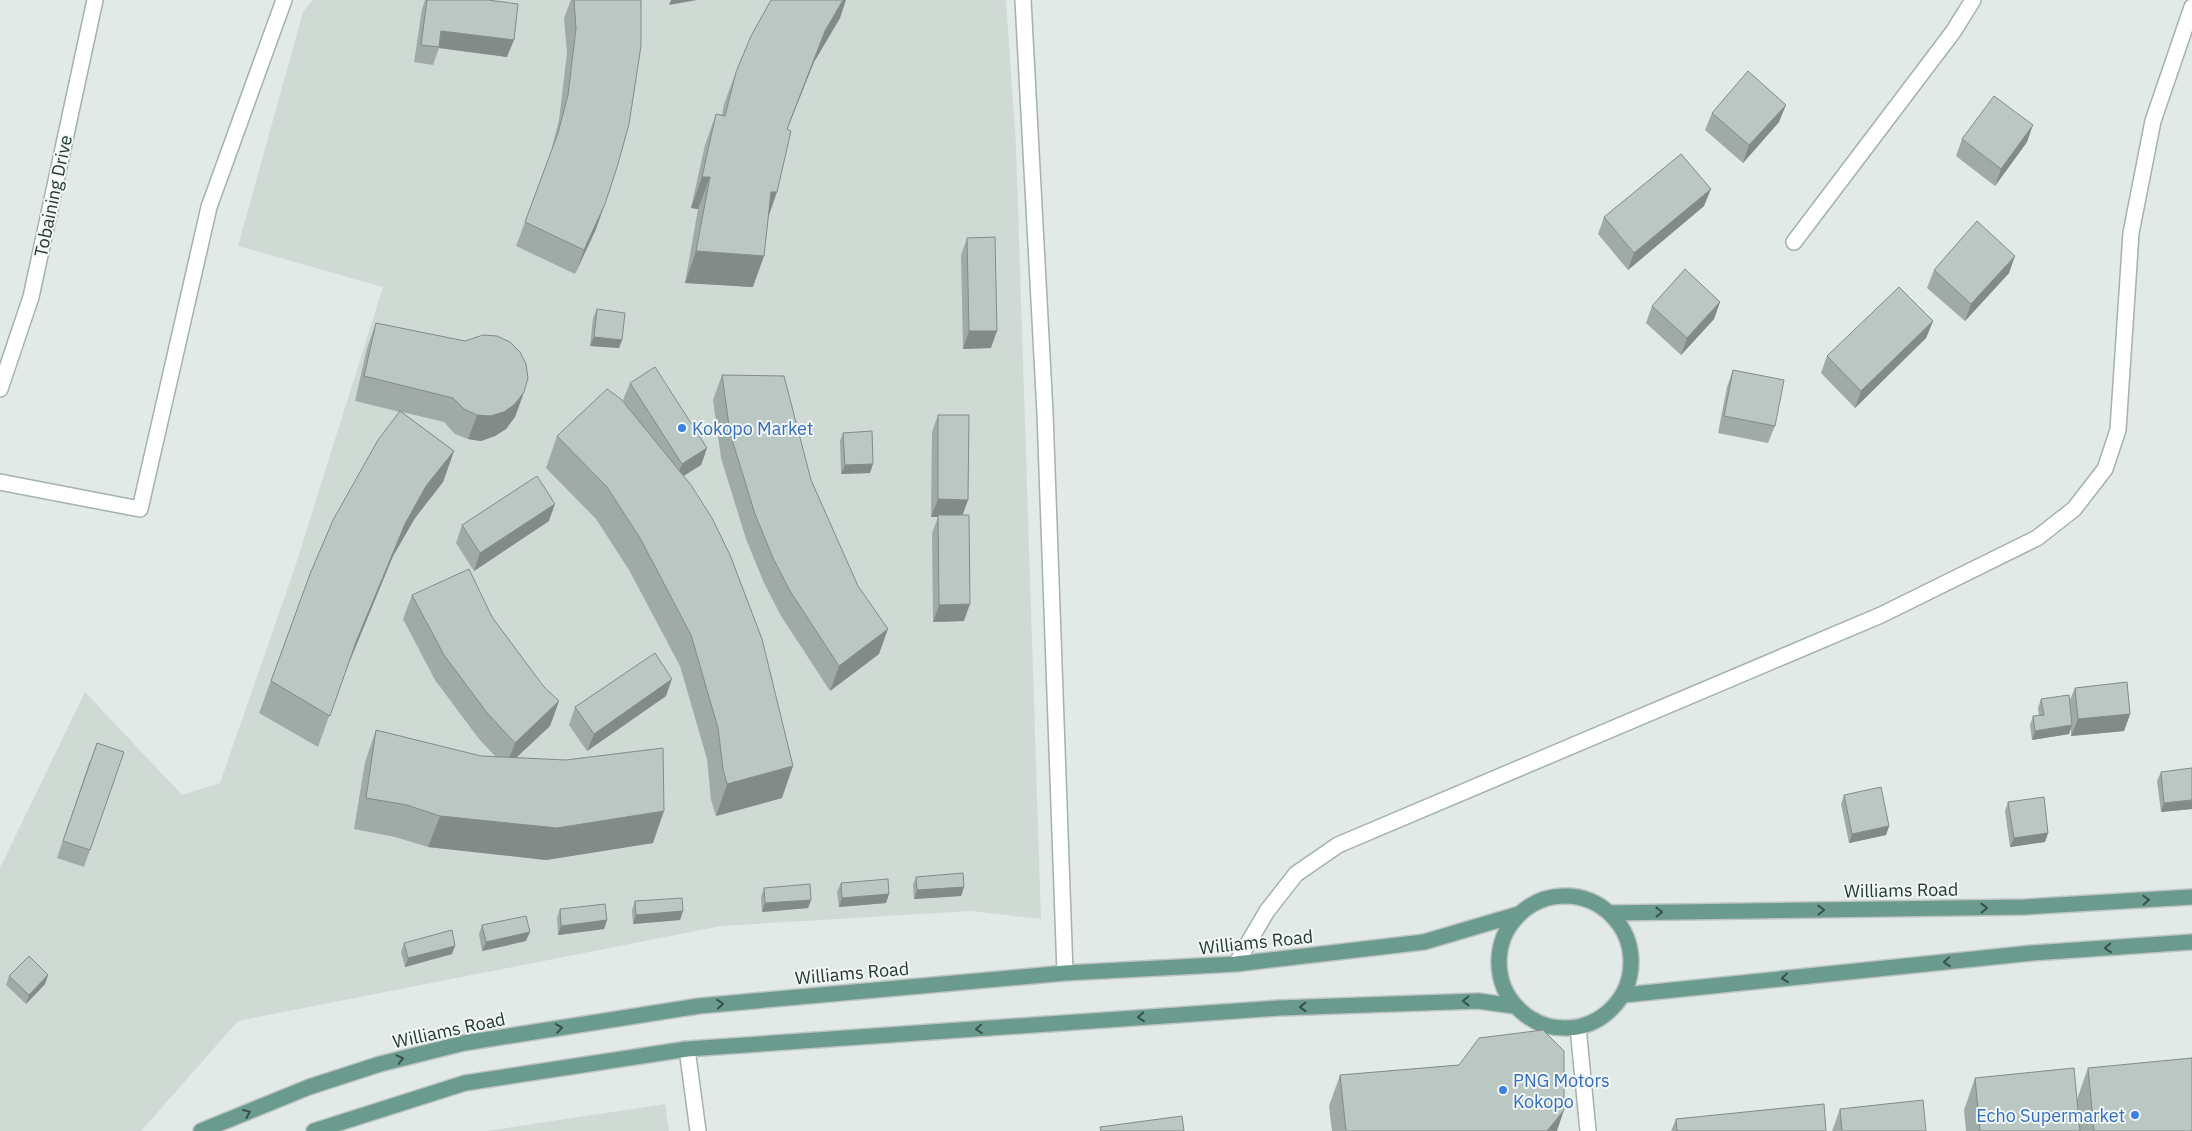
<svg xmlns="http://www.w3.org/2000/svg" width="2192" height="1131" font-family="'IBM Plex Sans',sans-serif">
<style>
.built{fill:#d0dad5}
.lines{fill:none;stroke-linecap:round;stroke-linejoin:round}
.minor-casing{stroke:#a5b1ad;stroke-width:18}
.major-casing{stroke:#bdc4c2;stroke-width:18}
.minor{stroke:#fff;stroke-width:15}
.major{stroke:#6b9a8e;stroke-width:15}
.wall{fill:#a0aba7}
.shaded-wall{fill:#828b88}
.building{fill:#bac7c2;stroke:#828b88}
.oneway{stroke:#36514a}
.shop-dot{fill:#3f7fe0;stroke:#f1f7f4;stroke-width:2}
.labels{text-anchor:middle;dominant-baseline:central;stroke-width:4;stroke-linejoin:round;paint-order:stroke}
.street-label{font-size:18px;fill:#243933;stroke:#f1f7f4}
.shop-label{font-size:18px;fill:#366cbe;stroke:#f1f7f4;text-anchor:start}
</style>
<rect width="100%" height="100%" fill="#e1eae6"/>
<g class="built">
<path d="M313,0H1006L1016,145L1041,919L970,911L721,926L238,1021L141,1131H0V868L85,692L182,795L220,783L294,570L383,287L238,246L303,12Z"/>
<path d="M665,1104L669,1131H487Z"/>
</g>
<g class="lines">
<defs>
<g id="minor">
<path d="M1023,0L1045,413L1065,973"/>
<path d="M1794,242L1953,32L1973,0"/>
<path d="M0,389L31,297L95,0"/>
<path d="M0,482L140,509L209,207L284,0"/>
<path d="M1236,964L1267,911L1296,874L1338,845L1881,615L2037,538L2074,509L2105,469L2118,430L2131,233L2153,121L2192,7"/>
<path d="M1578,1027L1588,1131"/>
<path d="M687,1049L698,1131"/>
</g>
<g id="major">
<circle cx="1565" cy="962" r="66"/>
<path d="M1610,913L2025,907L2192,897"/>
<path d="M1624,995L2032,953L2192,942"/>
<path d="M201,1131L309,1087L380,1064L464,1043L699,1006L1065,973L1236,964L1424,942L1519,914"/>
<path d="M314,1131L465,1083L687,1049L1279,1008L1478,1001L1514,1006"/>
</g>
</defs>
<use href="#minor" class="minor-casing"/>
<use href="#major" class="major-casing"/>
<use href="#minor" class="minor"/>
<use href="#major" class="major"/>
</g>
<g class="wall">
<path d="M425,0H488L507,57L439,48L433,65L414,62L422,9Z"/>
<path d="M571,0H641L596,229L575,274L516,246L550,155L559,120L567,53L564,18Z"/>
<path d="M840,18L814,62L787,129L753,287L685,283L698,209L691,208L705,145L716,114L722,115L724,104L736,72Z"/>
<path d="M1712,113L1779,122L1743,163L1705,130Z"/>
<path d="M1962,139L2027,142L1995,186L1956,156Z"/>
<path d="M1704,206L1628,270L1598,234L1604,217Z"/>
<path d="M967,238L991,348L963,349L961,255Z"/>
<path d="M1934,270L2009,273L1965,321L1927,288Z"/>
<path d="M1720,302L1714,319L1681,355L1646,323L1652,306Z"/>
<path d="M597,309L622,340L619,348L590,346L593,318Z"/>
<path d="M1933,321L1926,338L1855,408L1821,373L1827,356Z"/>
<path d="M376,323L524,392L515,417L506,429L495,436L481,441L468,439L455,434L444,422L402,412L454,451L443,482L415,518L393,556L346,669L318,747L259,713L310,574L400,412L355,401L367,348Z"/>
<path d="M1733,370L1775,426L1768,443L1718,433L1727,387Z"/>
<path d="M722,375L811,480L879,654L830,691L781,616L764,583L746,539L721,458L713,400Z"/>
<path d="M630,383L707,448L701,465L684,476L782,798L716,816L711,800L707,759L680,666L629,570L596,519L546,468L557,436L625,403L623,400Z"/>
<path d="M938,415L962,515L964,621L933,622L932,533L938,517H931L932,432Z"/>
<path d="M843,433L870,473L841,474L840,441Z"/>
<path d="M549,521L474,571L456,543L462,525Z"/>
<path d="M412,595L492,617L544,687L559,701L550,726L516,758L653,843L546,860L428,847L395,837L354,829L365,762L376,730L481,756L496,757L479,739L435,680L403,619Z"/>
<path d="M2075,688L2130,714L2124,731L2071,736V729L2069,734L2032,740L2030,725L2033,716H2039L2038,708L2041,699L2069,702Z"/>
<path d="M666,696L587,751L569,725L575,707Z"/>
<path d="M90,760V850L84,867L57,858Z"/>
<path d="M2192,768V809L2161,812L2157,781L2161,772Z"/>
<path d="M1844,795L1889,826L1886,835L1849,843L1841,804Z"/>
<path d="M2008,802L2048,833L2045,842L2010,847L2005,811Z"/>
<path d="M916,877L964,887L961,896L914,899L913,885Z"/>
<path d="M841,883L889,894L886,903L839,907L837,892Z"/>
<path d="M764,888L811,900L808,908L762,912L761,897Z"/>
<path d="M635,901L683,911L680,920L633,924L632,910Z"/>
<path d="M560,909L607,920L604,929L558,935L557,918Z"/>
<path d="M482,925L526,941L482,951L479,934Z"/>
<path d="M404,943L452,954L405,967L401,952Z"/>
<path d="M48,975L45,984L26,1004L6,985L9,976Z"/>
<path d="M1459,1065L1557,1131H1332L1329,1106L1340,1075Z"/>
<path d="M2088,1068L2192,1131H1966L1964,1110L1975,1078L2077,1099Z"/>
<path d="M1840,1109L1926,1131H1832Z"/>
<path d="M1676,1119L1826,1131H1671Z"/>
</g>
<g class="shaded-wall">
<path d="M671,0H697L669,5Z"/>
<path d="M843,0H846L840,18L814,62L775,160L825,31Z"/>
<path d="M441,31L514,40L507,57L439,48Z"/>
<path d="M1786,105L1779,122L1743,163L1749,145Z"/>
<path d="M2033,125L2027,142L1995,186L2001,169Z"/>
<path d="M702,177H710L698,209L691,208Z"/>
<path d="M1711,189L1704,206L1628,270L1634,253Z"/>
<path d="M771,192H777L766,224Z"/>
<path d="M605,204L596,229L575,274L584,250Z"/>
<path d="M696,251L764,256L753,287L685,283Z"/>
<path d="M2015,256L2009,273L1965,321L1971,304Z"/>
<path d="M1720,302L1714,319L1681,355L1687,338Z"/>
<path d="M1933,321L1926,338L1855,408L1861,391Z"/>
<path d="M969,331H997L991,348L963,349Z"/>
<path d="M594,337L622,340L619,348L590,346Z"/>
<path d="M524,392L515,417L506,429L495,436L481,441L468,439L477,415Z"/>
<path d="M707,448L701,465L675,481L682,464Z"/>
<path d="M454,451L443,482L415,518L393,556L345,673L356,642L405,524L426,486Z"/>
<path d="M873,464L870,473L841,474L845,465Z"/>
<path d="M938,499L968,500L962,517H931Z"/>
<path d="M555,504L549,521L474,571L480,553Z"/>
<path d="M970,604L964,621L933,622L939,605Z"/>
<path d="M888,629L879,654L830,691L839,666Z"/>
<path d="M672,679L666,696L587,751L594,734Z"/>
<path d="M559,701L550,726L506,767L515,743Z"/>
<path d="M2130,714L2124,731L2071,736L2078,719Z"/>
<path d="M2072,725L2069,734L2032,740L2035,731Z"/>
<path d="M793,766L782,798L716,816L727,784Z"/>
<path d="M2192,800V809L2161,812L2164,803Z"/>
<path d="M664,811L653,843L546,860L428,847L440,816Z"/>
<path d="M1889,826L1886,835L1849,843L1852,834Z"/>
<path d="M2048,833L2045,842L2010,847L2014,838Z"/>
<path d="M964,887L961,896L914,899L917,890Z"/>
<path d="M889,894L886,903L839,907L842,898Z"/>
<path d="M811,900L808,908L762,912L765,903Z"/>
<path d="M683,911L680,920L633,924L636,915Z"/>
<path d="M607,920L604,929L558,935L561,926Z"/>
<path d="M530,932L526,941L482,951L486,942Z"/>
<path d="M455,946L452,954L405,967L408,958Z"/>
<path d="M48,975L45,984L26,1004L29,995Z"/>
<path d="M1564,1110L1557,1131H1547Z"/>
</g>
<g class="building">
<path d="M427,0H488L518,4L514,40L441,31L439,47L421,45Z"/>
<path d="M574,0H641V46L629,124L618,164L605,204L584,250L525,222L558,133L568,95L576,28Z"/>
<path d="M771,0H843L825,31L787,129L791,131L777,192H771L764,256L696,251L710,177H702L716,114L725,116L736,72L751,36Z"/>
<path d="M1748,71L1786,105L1749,145L1712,113Z"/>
<path d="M1994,96L2033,125L2001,169L1962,139Z"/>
<path d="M1681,154L1711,189L1634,253L1604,217Z"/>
<path d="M1977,221L2015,256L1971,304L1934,270Z"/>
<path d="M995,237L997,331H969L967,238Z"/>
<path d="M1685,269L1720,302L1687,338L1652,306Z"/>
<path d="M1899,287L1933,321L1861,391L1827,356Z"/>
<path d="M597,309L625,313L622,340L594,337Z"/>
<path d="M376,323L465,341L483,335L497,336L510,342L520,352L526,364L528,378L524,392L515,404L504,412L490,416L477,415L464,409L453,398L364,376Z"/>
<path d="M655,367L707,448L682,464L630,383Z"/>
<path d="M1733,370L1784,380L1775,426L1724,416Z"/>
<path d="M722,375L784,376L811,480L858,586L888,629L839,666L790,591L773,558L755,514L730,433Z"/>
<path d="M607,389L621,399L691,485L712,518L730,555L762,639L793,766L727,784L723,769L718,728L691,635L640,538L607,487L557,436Z"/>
<path d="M400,411L454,451L426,486L405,524L356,642L330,716L271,681L310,574L333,520L378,440Z"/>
<path d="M938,415H969L968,500L938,499Z"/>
<path d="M872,431L873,464L845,465L843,433Z"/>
<path d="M537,476L555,504L480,553L462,525Z"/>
<path d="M938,515H969L970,604L939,605Z"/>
<path d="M469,569L492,617L544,687L559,701L515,743L488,714L444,655L412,595Z"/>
<path d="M655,653L672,679L594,734L575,707Z"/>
<path d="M2127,682L2130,714L2078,719L2075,688Z"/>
<path d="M2069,695L2072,725L2035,731L2033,716L2044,715L2041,699Z"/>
<path d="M376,730L481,756L566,760L663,748L664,811L557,828L440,816L407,805L366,798Z"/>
<path d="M97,743L124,752L90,850L63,841Z"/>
<path d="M2192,768V800L2164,803L2161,772Z"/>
<path d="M1881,787L1889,826L1852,834L1844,795Z"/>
<path d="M2044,797L2048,833L2014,838L2008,802Z"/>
<path d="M963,873L964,887L917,890L916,877Z"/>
<path d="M888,879L889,894L842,898L841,883Z"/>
<path d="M810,884L811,900L765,903L764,888Z"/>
<path d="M682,898L683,911L636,915L635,901Z"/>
<path d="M605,904L607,920L561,926L560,909Z"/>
<path d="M526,916L530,932L486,942L482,925Z"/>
<path d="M452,930L455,946L408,958L404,943Z"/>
<path d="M29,956L48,975L29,995L9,976Z"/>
<path d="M1543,1030L1564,1051V1110L1547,1131H1346L1340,1075L1459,1065L1479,1038Z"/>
<path d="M2192,1058V1131H2094L2088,1068Z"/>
<path d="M2074,1068L2080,1131H1980L1975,1078Z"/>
<path d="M1923,1100L1926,1131H1842L1840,1109Z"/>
<path d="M1824,1104L1826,1131H1677L1676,1119Z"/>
<path d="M1182,1116L1184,1131H1101L1100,1127Z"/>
</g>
<defs><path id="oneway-chevron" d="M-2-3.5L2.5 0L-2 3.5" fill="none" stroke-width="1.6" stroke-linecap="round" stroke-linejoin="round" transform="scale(1.25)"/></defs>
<g class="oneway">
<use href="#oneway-chevron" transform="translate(2146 900) rotate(-3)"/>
<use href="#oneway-chevron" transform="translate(1984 908) rotate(-1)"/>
<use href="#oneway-chevron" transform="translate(1821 910) rotate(-1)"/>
<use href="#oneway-chevron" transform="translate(1659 912) rotate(-1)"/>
<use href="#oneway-chevron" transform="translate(2108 948) rotate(176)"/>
<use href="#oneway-chevron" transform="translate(1947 962) rotate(174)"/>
<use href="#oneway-chevron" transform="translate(1785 978) rotate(174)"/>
<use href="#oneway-chevron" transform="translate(1466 1001) rotate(179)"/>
<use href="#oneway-chevron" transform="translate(720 1004) rotate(-5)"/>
<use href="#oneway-chevron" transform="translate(1303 1007) rotate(178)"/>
<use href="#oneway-chevron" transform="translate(1141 1017) rotate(176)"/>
<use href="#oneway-chevron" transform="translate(559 1028) rotate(-9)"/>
<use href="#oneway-chevron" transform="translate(979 1029) rotate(176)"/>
<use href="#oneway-chevron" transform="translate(400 1059) rotate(-14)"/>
<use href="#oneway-chevron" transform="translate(247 1113) rotate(-23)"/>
</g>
<g class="shop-dot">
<circle cx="682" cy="428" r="5"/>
<circle cx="1503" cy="1090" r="5"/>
<circle cx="2135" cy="1115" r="5"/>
</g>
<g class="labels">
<g class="street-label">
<text transform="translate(53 196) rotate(-78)">Tobaining Drive</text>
<text transform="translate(1901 890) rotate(-1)">Williams Road</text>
<text transform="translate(1256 942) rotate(-6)">Williams Road</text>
<text transform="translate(852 973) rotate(-5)">Williams Road</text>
<text transform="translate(449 1030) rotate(-12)">Williams Road</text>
</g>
<g class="shop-label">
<text x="692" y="428">Kokopo Market</text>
<text x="1513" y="1080">PNG Motors<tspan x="1513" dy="21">Kokopo</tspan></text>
<text x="2125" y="1115" text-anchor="end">Echo Supermarket</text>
</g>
</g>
</svg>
